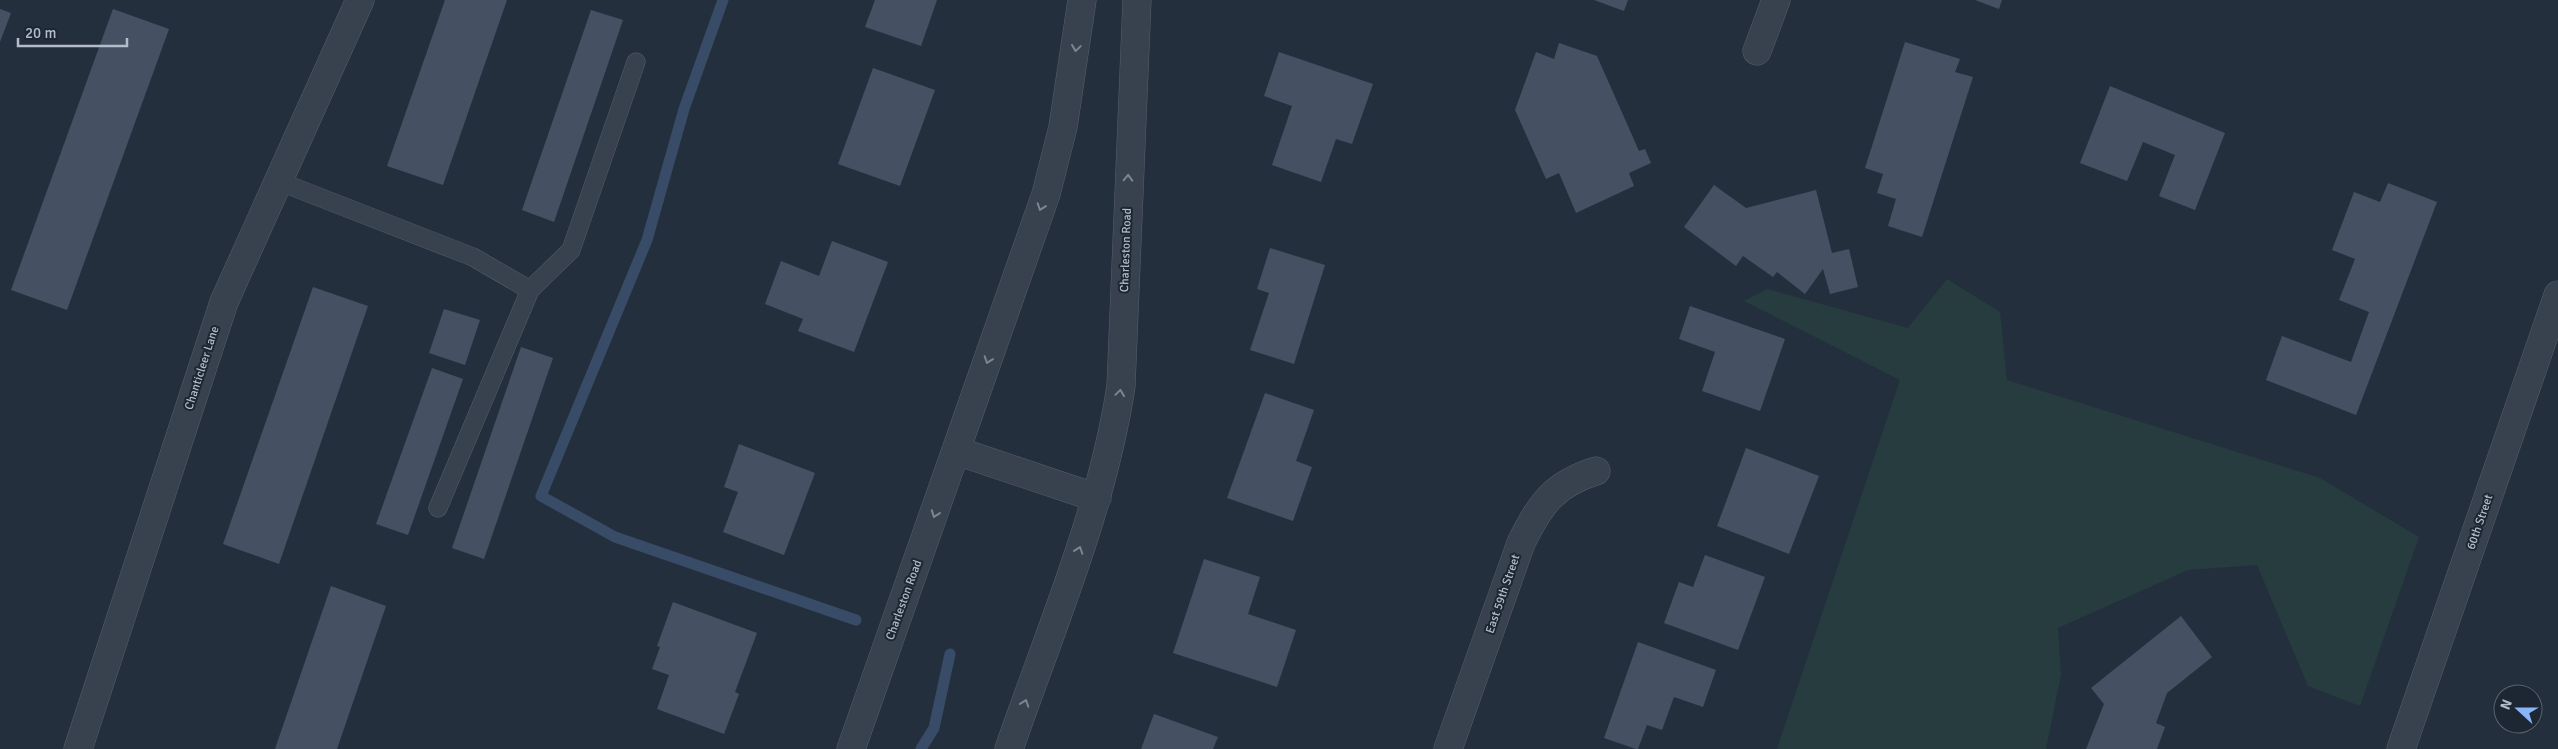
<svg xmlns="http://www.w3.org/2000/svg" width="2558" height="749" font-family="Signika,sans-serif">
<style>
.green{fill:#263c3f}
.lines{fill:none;stroke-linecap:round;stroke-linejoin:round}
.stream{stroke:#394c67;stroke-width:11}
.building{fill:#455162}
.service-casing{stroke:#565f6c;stroke-width:19}
.minor-casing{stroke:#565f6c;stroke-width:29}
.service{stroke:#38414e;stroke-width:18}
.minor{stroke:#38414e;stroke-width:28}
.oneway{stroke:#7c8592}
.labels{text-anchor:middle;dominant-baseline:central;stroke-width:4;stroke-linejoin:round;paint-order:stroke}
.street-label{font-size:12px;fill:#b4bcc9;stroke:#1d2633}
</style>
<rect width="100%" height="100%" fill="#242f3e"/>
<path class="green" d="M1947,279L2000,312L2007,380L2320,478L2419,537L2360,706L2308,686L2257,565L2188,570L2058,628L2061,675L2046,749H1777L1900,380L1744,301L1767,289L1908,328Z"/>
<g class="lines">
<g class="stream">
<path d="M723,0L684,109L647,240L541,496L615,537L856,620"/>
<path d="M921,749L934,728L950,654"/>
</g>
</g>
<g class="building">
<path d="M445,0H507L443,185L387,166Z"/>
<path d="M875,0H937L921,46L865,27Z"/>
<path d="M1594,0H1628L1624,11Z"/>
<path d="M1975,0H2002L1999,9Z"/>
<path d="M0,9L11,13L0,42Z"/>
<path d="M113,9L169,29L67,310L11,290Z"/>
<path d="M591,10L623,20L554,222L522,210Z"/>
<path d="M1905,42L1960,59L1955,72L1973,77L1922,237L1888,226L1896,199L1877,193L1883,174L1865,168Z"/>
<path d="M1559,43L1597,56L1639,151L1645,149L1651,163L1629,173L1634,186L1576,213L1559,173L1546,179L1515,110L1536,52L1554,59Z"/>
<path d="M1279,52L1373,84L1352,144L1336,139L1321,182L1272,165L1292,106L1264,96Z"/>
<path d="M873,68L935,90L900,186L838,164Z"/>
<path d="M2110,86L2225,133L2195,210L2159,196L2175,155L2143,142L2127,181L2080,163Z"/>
<path d="M2388,183L2437,202L2356,415L2266,380L2282,336L2351,362L2369,312L2339,300L2355,259L2332,250L2354,192L2380,202Z"/>
<path d="M1714,185L1746,208L1816,190L1832,253L1849,249L1858,287L1830,294L1823,269L1805,294L1777,272L1773,277L1743,256L1736,266L1684,227Z"/>
<path d="M832,241L888,262L854,352L798,331L803,319L765,304L781,261L819,276Z"/>
<path d="M1270,248L1325,265L1294,364L1250,350L1269,293L1257,289Z"/>
<path d="M313,287L368,306L279,564L223,544Z"/>
<path d="M1690,306L1785,339L1760,411L1702,391L1715,352L1679,339Z"/>
<path d="M444,309L480,320L465,365L429,353Z"/>
<path d="M521,347L553,358L484,559L452,548Z"/>
<path d="M432,368L463,379L408,535L376,524Z"/>
<path d="M1265,393L1314,410L1296,461L1312,467L1293,521L1227,498Z"/>
<path d="M739,444L815,473L784,555L723,532L738,492L724,487Z"/>
<path d="M1746,448L1819,476L1789,554L1717,526Z"/>
<path d="M1705,555L1765,577L1738,650L1664,623L1679,582L1693,587Z"/>
<path d="M1204,559L1260,577L1248,614L1296,630L1277,687L1173,653Z"/>
<path d="M331,586L386,606L337,749H275Z"/>
<path d="M673,602L757,633L735,692L739,694L724,734L657,709L669,675L652,669L660,647L657,646Z"/>
<path d="M2181,616L2212,657L2167,693L2156,723L2165,727L2157,749H2086L2104,704L2091,688Z"/>
<path d="M1638,642L1716,670L1703,707L1674,697L1662,730L1647,725L1638,749H1636L1604,738Z"/>
<path d="M1154,714L1218,737L1213,749H1141Z"/>
</g>
<g class="lines">
<defs>
<g id="service">
<path d="M278,181L473,257L530,290L438,508"/>
<path d="M530,290L571,250L636,62"/>
</g>
<g id="minor">
<path d="M1757,51L1776,0"/>
<path d="M957,451L1097,498"/>
<path d="M78,749L224,302L360,0"/>
<path d="M851,749L1046,194L1063,127L1082,0"/>
<path d="M1009,749C1050,630 1102,511 1121,386L1137,0"/>
<path d="M1448,749L1521,543C1540,504 1554,484 1596,471"/>
<path d="M2401,749L2558,295"/>
</g>
</defs>
<use href="#service" class="service-casing"/>
<use href="#minor" class="minor-casing"/>
<use href="#service" class="service"/>
<use href="#minor" class="minor"/>
</g>
<defs><path id="oneway-chevron" d="M-2-3.5L2.5 0L-2 3.5" fill="none" stroke-width="1.6" stroke-linecap="round" stroke-linejoin="round" transform="scale(1.25)"/></defs>
<g class="oneway">
<use href="#oneway-chevron" transform="translate(1076 48) rotate(98)"/>
<use href="#oneway-chevron" transform="translate(1128 178) rotate(-88)"/>
<use href="#oneway-chevron" transform="translate(1041 207) rotate(109)"/>
<use href="#oneway-chevron" transform="translate(988 360) rotate(109)"/>
<use href="#oneway-chevron" transform="translate(1120 393) rotate(-82)"/>
<use href="#oneway-chevron" transform="translate(935 514) rotate(110)"/>
<use href="#oneway-chevron" transform="translate(1079 550) rotate(-71)"/>
<use href="#oneway-chevron" transform="translate(1025 703) rotate(-71)"/>
</g>
<g class="labels">
<g class="street-label">
<text transform="translate(1126 250) rotate(-88)">Charleston Road</text>
<text transform="translate(202 368) rotate(-72)">Chanticleer Lane</text>
<text transform="translate(2480 522) rotate(-71)">60th Street</text>
<text transform="translate(1503 594) rotate(-71)">East 59th Street</text>
<text transform="translate(904 600) rotate(-70)">Charleston Road</text>
</g>
</g>
<g transform="translate(2518 709) rotate(291)"><circle r="24" fill="#1d2633" stroke="#59626f"/>
<path d="M0-4L9 19L0 12L-9 19Z" fill="#8ab4f8"/>
<text y="-8" font-size="14" font-weight="bold" text-anchor="middle" fill="#b4bcc9">N</text>
</g>
<path d="M18 38v8h109v-8" fill="none" stroke="#b4bcc9" stroke-width="2.5"/>
<text x="25" y="38" font-size="15" fill="#b4bcc9" stroke="#1d2633" stroke-width="4" paint-order="stroke">20 m</text>
</svg>
